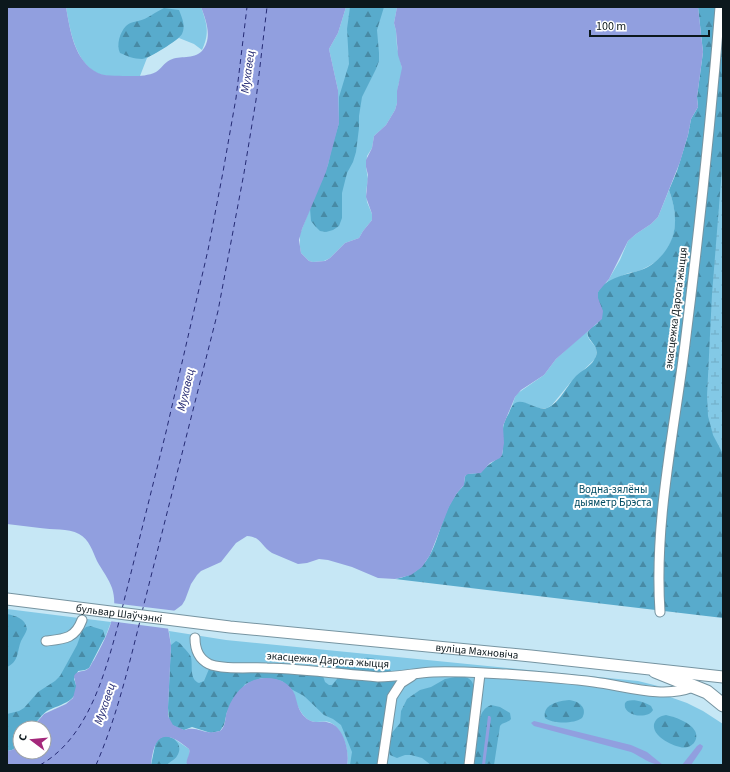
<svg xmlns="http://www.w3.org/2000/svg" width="730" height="772" font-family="'Source Sans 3',sans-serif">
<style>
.green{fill:#83c9e6}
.forest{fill:url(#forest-firs)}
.wetland{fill:url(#wetland-marsh)}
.water{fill:#919fdf}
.pier{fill:#c6e7f5}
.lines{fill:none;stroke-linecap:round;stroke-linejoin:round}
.ferry{stroke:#252b74;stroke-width:1;stroke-dasharray:5 4;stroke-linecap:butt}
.minor-casing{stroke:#7694a1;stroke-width:11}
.major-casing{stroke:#7694a1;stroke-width:13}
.highway-casing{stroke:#7694a1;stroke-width:15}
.minor{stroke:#fff;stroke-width:9}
.major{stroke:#fff;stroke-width:11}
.highway{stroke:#fff;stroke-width:13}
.labels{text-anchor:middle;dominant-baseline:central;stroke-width:4;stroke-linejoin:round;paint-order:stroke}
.street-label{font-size:11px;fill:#0c181d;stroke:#fff}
.park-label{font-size:11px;fill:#004a61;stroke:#fff}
.water-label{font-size:12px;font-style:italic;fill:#252b74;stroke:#fff}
</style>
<defs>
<pattern id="forest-firs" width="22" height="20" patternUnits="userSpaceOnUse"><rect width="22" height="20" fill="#58abcc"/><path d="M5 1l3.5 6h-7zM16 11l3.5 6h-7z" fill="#478aa5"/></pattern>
<pattern id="wetland-marsh" width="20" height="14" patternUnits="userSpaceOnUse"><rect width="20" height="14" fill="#83c9e6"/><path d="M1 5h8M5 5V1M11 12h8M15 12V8" fill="none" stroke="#70acc5"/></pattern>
</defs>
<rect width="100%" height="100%" fill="#c6e7f5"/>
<g class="green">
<path d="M66,7H201C207,24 210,33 202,50L194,44L179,38L147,58L140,76C129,76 109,78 99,74C75,63 70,30 66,7Z"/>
<path d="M346,7H397L394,23L396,31L397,47L402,68V73L398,86L397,103L395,110L386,125L374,136L372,148L367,156L366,167L368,179L366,192L367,202L372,214V220L363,231L359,238L345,243L330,258L324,261L313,262L309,261L301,253L300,247V234L314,198L338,90L329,49L338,33Z"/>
<path d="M669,190C681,221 677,254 643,269C638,272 631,272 626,274C619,277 612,280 606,284L620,260L628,241L636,234L651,224L658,217Z"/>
<path d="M588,330C584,343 602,343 595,359L570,383L552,405L547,408H537L525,403L512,406L515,397L518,393L544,375L556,359Z"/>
<path d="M7,609L111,622L105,638L32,728H20V745L7,751Z"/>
<path d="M169,631L226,640L638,681L662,687L594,679L523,678L649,692L670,697L687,703L703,711L723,724V765H347C350,752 343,727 329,722C321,720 314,725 306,718C297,710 295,696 289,686L168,708L171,645Z"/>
<path d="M173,738L189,749C191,755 186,759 187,765H151Z"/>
</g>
<g class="forest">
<path d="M350,7H384L377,30L379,53V61L376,69L362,97L359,116V128L356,152L353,162L347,173L342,193V218L339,226L333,230L326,232L320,231L315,226L311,221L310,208L328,165L332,146L339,123V97L349,64L347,29Z"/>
<path d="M698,7H723V618L395,579C436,572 434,537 449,506C451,502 454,497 457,493C459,490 461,489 463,486C465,482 464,478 466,474L478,473L502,455C504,446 502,438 503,430C503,424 506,418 509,413C510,410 511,407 513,405C521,395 537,412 547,408C559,404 568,384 576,376C582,370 590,367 594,360C604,345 582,339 589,330C591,327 596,325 598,323C598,317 596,296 598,292C604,278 629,274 641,270C650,267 657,261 663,254C679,235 677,212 669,190L677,171L688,135L691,119L698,107L697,97L703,52Z"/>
<path d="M164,8L179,10C182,18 186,26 182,34C179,40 148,59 142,59C134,59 127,56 120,53C116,45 120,32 126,26C130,22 134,22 138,21C148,19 155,12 164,8Z"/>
<path d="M7,614C16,616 25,618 27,629C26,633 23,637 21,641C17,651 19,662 7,667Z"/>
<path d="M90,626L103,630L105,637L89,668L85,670L78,671L74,679C84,701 60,704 47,711C41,715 36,722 32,728H20V745L12,750L7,751V714L19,711L24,708L38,692L55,681L60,676L77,645L82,631L86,627Z"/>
<path d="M176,641C179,642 181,644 183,647C186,650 189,653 191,657C193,666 189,679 199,683L204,681L209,669L213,667L254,669L323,676L325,682L329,685H332L337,679L335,664L338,658C344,656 350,659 357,659C361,659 365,657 369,658C381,658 393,671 398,681L381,765H350L352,752L341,725L333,719L324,715L304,696L291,689L282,681L274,679L261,678L245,684L227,712L224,725L220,731L211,733L192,727L184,730L180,729L172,725L169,721L168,708L171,645Z"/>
<path d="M460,676C468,677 472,679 474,687L464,765H431L422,758L411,755H405L397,758L390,755L389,751L390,739L391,734L400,723L401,711L407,699L420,690L431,687L445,679Z"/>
<path d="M569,700C579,701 588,708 582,718C574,724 553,724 545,718C542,704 559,701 569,700Z"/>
<path d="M627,701C635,699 644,702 651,706L653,710C648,720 622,716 625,703Z"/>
<path d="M491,705L500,707L510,713L511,719C508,723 503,722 500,726L494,765H474L480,718C482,712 484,708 491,705Z"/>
<path d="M666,715C675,717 690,722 695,731C700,741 690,750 680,747C671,745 652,736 654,724C656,718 660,716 666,715Z"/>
<path d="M164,736C174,736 184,745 177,756C175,760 170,761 167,765H151L156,741L158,739Z"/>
</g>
<path class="wetland" d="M723,156V454L713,435L708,416L707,396L712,294Z"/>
<g class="water">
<path d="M7,7H66C70,30 74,61 98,73C106,77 115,75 123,76C133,76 146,77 156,72C161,69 164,63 170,60C180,55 193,60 202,51C213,38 206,20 201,7H346L338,33L329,49L338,90L339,123L326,172L302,229L299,240L301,253L309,261L313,262L325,261L330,258L345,243L359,238L363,231L372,220V214L366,197L368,175L366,167V160L372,148L374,136L386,125L395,110L397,103V91L402,68L398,55L396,31L394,23L397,7H698L703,52L697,97L698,107L691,119L688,135L680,162L658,217L651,224L636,234L628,241L609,279L598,292V298L603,311L602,319L556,359L544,375L521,390L515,397L503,426L504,443L502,455L500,458L490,463L481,473L468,474L465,476L464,485L457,493L449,507L430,555L422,567L411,575L395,579L378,578L352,567L328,560L319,559L307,563L298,564L272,553C262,547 260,536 247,536L236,543L221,562L201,571L197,575L191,584L185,600L182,605L174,611L168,628L171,645L168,708V716L173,725L184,730C199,725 203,736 220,731C225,727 225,721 226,715C230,700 239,686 254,680C269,675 289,679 295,695C297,703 299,712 305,717C314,726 321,719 330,723C344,727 350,753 347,765H187C185,759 191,755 189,749C165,729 154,733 151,765H7V751L12,750L20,745V752H44V728H32L44,714L66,704L73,698L76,686L74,676C78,669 84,673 89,668C91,666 92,662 94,660C105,640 120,612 112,588C109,579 102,570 97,561C93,552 89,539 79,534C68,528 52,530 40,528C29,527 18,525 7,524Z"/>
<path d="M488,716H490L491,718L485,765H482Z"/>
<path d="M534,721L631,745L647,752L663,765C650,765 642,757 631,752L534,726L531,723Z"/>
<path d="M700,744L703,746L702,749L691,765H682L697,746Z"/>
</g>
<path class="pier" d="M112,603L177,611L173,615L170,624L171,629L109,621Z"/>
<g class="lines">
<g class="ferry">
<path d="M122,609L166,432L208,250L223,172L236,98L247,7"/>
<path d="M142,612L218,311L244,173L256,100L267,7"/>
<path d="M40,765C90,737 106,669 120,618"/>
<path d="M96,765C116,719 128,669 140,621"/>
</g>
<defs>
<g id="minor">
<path d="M660,612C654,522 674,433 685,344C699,232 711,120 720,7"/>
<path d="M195,638C195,649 199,659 209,664C222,670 253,667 267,668C304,669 341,674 378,677C397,677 415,673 433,672C457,671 482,673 506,674C535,676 565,678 594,682C626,686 662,699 693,687"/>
<path d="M46,641C64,639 75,639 82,620"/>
<path d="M382,765L392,697L401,683L412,676"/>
<path d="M469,765L480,674"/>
</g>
<g id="major">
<path id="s1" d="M7,599L230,627L531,656L723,677"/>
</g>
<path id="highway" d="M655,671L707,692L723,705"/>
</defs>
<use href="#minor" class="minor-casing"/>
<use href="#major" class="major-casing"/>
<use href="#highway" class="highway-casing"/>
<use href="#minor" class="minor"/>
<use href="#major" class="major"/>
<use href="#highway" class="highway"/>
</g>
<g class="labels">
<g class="street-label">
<text transform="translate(676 308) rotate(-83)">экасцежка Дарога жыцця</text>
<text stroke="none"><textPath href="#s1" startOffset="113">бульвар Шаўчэнкі</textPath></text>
<text stroke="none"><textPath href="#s1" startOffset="473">вуліца Махновіча</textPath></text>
<text transform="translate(328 660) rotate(4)">экасцежка Дарога жыцця</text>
</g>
<g class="park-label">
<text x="613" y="489">Водна-зялёны<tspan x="613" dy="13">дыяметр Брэста</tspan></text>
</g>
<g class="water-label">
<text transform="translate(248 72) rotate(-82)">Мухавец</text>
<text transform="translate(186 390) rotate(-77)">Мухавец</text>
<text transform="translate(105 704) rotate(-71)">Мухавец</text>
</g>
</g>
<rect width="730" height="772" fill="none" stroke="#0c181d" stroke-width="16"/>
<g transform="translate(32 740) rotate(286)"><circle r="19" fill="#ffffff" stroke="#9ea3a5"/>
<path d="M0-3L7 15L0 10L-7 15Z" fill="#a4287b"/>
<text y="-6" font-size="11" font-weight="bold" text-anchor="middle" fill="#0c181d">С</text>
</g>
<path d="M590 30v6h119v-6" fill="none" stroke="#0c181d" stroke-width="2"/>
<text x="596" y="30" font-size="12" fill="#0c181d" stroke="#ffffff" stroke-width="3" paint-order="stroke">100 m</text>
</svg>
